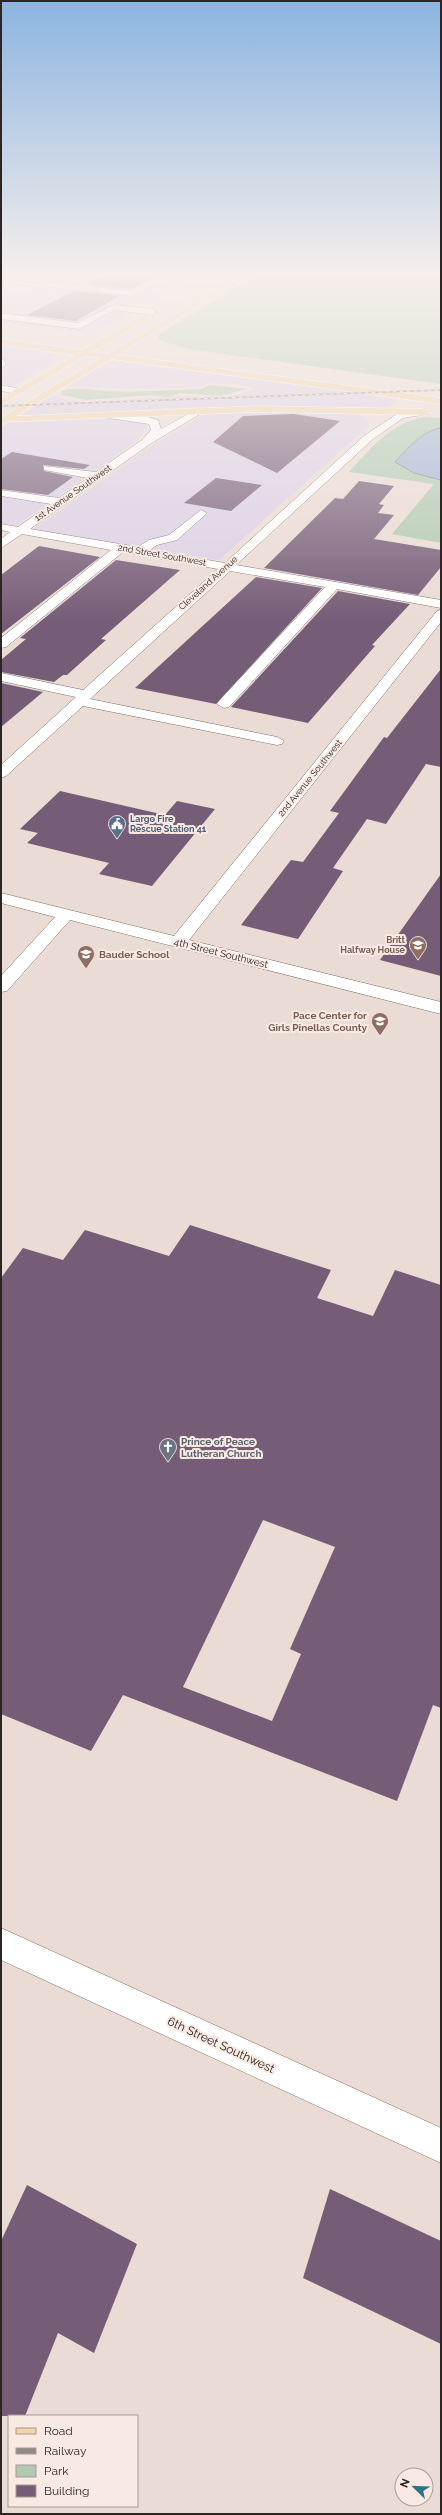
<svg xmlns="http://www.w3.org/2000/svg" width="442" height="2515" font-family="Raleway,sans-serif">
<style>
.commercial{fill:#dbd0e5}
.green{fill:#afcab0}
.water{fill:#a0b4d4;stroke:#7d899f}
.building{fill:#755c77;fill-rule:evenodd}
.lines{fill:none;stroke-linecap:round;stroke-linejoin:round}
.minor-tunnel{stroke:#c5b7b1;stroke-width:8;stroke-dasharray:8 4.5;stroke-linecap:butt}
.minor-casing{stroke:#7a6d67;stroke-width:1}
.major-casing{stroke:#fff;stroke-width:1}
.minor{fill:#fff;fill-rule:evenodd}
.major{fill:#f2d4aa;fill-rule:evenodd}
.rail-casing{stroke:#938884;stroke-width:1.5}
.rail{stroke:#f8e9e2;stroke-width:1;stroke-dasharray:3.5;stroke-linecap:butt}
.labels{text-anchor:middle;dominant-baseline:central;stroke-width:4;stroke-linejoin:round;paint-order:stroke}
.far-street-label{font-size:9px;fill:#2b2523;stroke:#f8e9e2}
.far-service-label{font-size:9px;font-weight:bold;fill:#4e5e75;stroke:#f8e9e2;text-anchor:start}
.far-education-label{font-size:9px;font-weight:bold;fill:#785e54;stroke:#f8e9e2;text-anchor:end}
.street-label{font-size:10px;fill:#2b2523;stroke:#f8e9e2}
.education-label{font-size:10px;font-weight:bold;fill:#785e54;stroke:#f8e9e2;text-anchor:start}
.worship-label{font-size:10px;font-weight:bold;fill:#5b616d;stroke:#f8e9e2;text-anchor:start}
.near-street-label{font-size:12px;fill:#2b2523;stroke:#f8e9e2}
</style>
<rect width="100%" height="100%" fill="#ebdbd5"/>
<g class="commercial">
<path d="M41,272H204L92,334L1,323V291Z"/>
<path d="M1,346L53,355L54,362L1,393Z"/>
<path d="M112,361L258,380L398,399L388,408L197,407L19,417L54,395L67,400L89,402L182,396L224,397L254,390L251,387L234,384L210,383L197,387L137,389L68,386Z"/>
<path d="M257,411L353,413L367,417L369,423L367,427L219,560L34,529L154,444L207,413Z"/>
<path d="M108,418L136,420L145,423L147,429L137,441L16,526L1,523V428L9,423Z"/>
</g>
<g class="green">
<path d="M262,272H441V384L188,349L160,340L158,337L161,333Z"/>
<path d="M210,385L247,389L220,396L181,393L167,397L149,395L87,400L61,395L62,391C78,386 89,390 105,391C137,393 170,390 201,389Z"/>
<path d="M423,417L441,418V543L392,534L434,484L349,472C370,449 391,423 423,417Z"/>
</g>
<path class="water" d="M441,428V480L414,473L395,462C407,449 423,430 441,428Z"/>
<g class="building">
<path d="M111,272H162L131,289L86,284Z"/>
<path d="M74,291L119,296L76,321L27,315Z"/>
<path d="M294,414L340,421L277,473L213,442L243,416Z"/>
<path d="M12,452L90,465L84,469L43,465L44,471L73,477L48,495L1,489V459Z"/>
<path d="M216,478L262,485L231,511L184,503Z"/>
<path d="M359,481L394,486L379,504L384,505L378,513L394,515L374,539L441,550V567L418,595L264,568L335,498L343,499Z"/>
<path d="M39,546L100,557L1,634V575Z"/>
<path d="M116,560L180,570L101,639L106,640L67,675H63L54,682L1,672V660L26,639L20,638Z"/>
<path d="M256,577L322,588L216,704L135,688Z"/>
<path d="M338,591L410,604L372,645L375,646L308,723L231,707Z"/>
<path d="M441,669V767L426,764L386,824L367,819L333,868L343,871L298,939L241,925L291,860L303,862L339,813L330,811L384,737L387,738Z"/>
<path d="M1,683L43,692L1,727Z"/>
<path d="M60,791L165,815L177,801L215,809L152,886L99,874L109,863L27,843L38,833L20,829Z"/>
<path d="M441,874V976L380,960Z"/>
<path d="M190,1225L331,1270L317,1298L373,1316L395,1270L441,1285V1708L433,1705L397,1801L123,1695L91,1751L1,1714V1278L23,1248L63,1260L85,1230L169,1256ZM263,1520L335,1547L290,1649L301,1654L272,1721L183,1687Z"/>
<path d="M27,2185L137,2244L94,2353L58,2333L25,2416H1V2241Z"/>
<path d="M330,2189L441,2241V2344L303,2278Z"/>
</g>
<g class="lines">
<path class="minor-tunnel" d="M157,276L164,272"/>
<defs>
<g id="minor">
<path d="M186,272H195L181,281L158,282L132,296L52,287L45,289L6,282L10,280L44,284L51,282L131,291L153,278L176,277Z"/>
<path d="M113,305L153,309L157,312L153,315L114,310L79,329L1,319V313L78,323Z"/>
<path d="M1,359L4,360L6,365L1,368Z"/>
<path d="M1,385L22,389L24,391L19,394L1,391Z"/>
<path d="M197,409L205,411L150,444L30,529L138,547L149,540L169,535L201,510L207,513L205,515L177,540L157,545L150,550L225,563L365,435L397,414L425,409L430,412L428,414L403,418L373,439L236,565L441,600V608L337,589L229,707L224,708L217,704L219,701L325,587L230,571L90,699L277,737L284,741L282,744L277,745L83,706L6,776L1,778V765L76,697L1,681V673L83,690L218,569L123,552L6,647L1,648V638L111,550L22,534L1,548V539L10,532L1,530V524L18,527L51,504L1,496V490L59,498L88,478L44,470V466L96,472L142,440L151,430L149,424L108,418L105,417V413L141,415L158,420L161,429Z"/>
<path d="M441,610V622L189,940L441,1002V1014L70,920L7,991L1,992V976L55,917L1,903V893L174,936L437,611Z"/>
<path d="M1,1928L441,2128V2163L1,1960Z"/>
</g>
<path id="major" d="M245,272H254L118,355L441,398V404L111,359L16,416L256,406L425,409L430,412L425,415L256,412L1,422L2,417L100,358L85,356L1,405V398L75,355L1,345V339L82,350L145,313H151V317L93,352L108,354Z"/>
</defs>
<use href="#minor" class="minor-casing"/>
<use href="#major" class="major-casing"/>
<use href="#minor" class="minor"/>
<use href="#major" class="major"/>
<defs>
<path id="rail" d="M1,406L441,390"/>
</defs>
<use href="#rail" class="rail-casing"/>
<use href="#rail" class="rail"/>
</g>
<linearGradient id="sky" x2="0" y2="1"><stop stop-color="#8bb4e0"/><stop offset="0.44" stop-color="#f6efec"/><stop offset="1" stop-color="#f6efec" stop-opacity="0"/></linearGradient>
<rect width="442" height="624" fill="url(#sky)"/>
<defs>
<symbol id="civic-pin" viewBox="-11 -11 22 30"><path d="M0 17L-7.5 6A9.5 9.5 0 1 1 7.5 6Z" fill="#5c6f8a" stroke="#f8e9e2"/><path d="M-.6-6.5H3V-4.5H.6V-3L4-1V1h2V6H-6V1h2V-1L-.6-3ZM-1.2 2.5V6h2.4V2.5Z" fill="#fff"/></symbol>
<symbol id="school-pin" viewBox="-11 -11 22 30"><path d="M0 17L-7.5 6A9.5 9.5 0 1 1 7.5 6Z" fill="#8d6e63" stroke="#f8e9e2"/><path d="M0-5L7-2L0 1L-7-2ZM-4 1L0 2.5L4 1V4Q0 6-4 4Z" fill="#fff"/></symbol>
<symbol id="church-pin" viewBox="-11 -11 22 30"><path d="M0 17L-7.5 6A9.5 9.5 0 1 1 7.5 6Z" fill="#6b7280" stroke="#f8e9e2"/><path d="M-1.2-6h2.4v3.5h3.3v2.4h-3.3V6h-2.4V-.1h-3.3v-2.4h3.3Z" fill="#fff"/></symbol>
</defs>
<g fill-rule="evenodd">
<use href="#civic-pin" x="107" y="814" width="20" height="27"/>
<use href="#school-pin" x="408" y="935" width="20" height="27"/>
<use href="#school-pin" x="76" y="944" width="20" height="27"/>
<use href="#school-pin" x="370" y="1011" width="20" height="27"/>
<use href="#church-pin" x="158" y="1437" width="20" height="27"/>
</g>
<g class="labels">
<g class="far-street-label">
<text transform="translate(73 493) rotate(-35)">1st Avenue Southwest</text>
<text transform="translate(162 555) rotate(10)">2nd Street Southwest</text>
<text transform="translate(208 583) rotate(-42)">Cleveland Avenue</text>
<text transform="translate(310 778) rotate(-51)">2nd Avenue Southwest</text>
</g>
<g class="far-service-label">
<text x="130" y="819">Largo Fire<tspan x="130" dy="10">Rescue Station 41</tspan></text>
</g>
<g class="far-education-label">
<text x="405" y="940">Britt<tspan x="405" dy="10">Halfway House</tspan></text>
</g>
<g class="street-label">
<text transform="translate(221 953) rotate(14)">4th Street Southwest</text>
</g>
<g class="education-label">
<text x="99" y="954">Bauder School</text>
<text x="367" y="1015" text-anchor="end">Pace Center for<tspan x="367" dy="12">Girls Pinellas County</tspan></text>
</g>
<g class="worship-label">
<text x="181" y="1441">Prince of Peace<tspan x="181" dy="12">Lutheran Church</tspan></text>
</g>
<g class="near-street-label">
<text transform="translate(221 2045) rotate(25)">6th Street Southwest</text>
</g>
</g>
<rect width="442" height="2515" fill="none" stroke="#2b2523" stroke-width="4"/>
<rect x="8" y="2415" width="130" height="92" fill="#f8e9e2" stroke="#a69b96"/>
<rect x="16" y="2428" width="20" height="6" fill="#f2d4aa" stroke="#a69b96"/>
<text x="44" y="2435" font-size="12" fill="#2b2523">Road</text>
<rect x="16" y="2448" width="20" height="6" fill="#938884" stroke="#a69b96"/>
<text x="44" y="2455" font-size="12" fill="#2b2523">Railway</text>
<rect x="16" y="2465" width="20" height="12" fill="#afcab0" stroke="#a69b96"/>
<text x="44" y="2475" font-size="12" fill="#2b2523">Park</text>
<rect x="16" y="2485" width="20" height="12" fill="#755c77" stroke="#a69b96"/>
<text x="44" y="2495" font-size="12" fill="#2b2523">Building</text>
<g transform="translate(414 2487) rotate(293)"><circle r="19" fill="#f8e9e2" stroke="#a69b96"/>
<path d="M0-3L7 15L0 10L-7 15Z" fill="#327286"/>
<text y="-6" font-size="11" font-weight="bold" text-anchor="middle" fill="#2b2523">N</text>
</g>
</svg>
